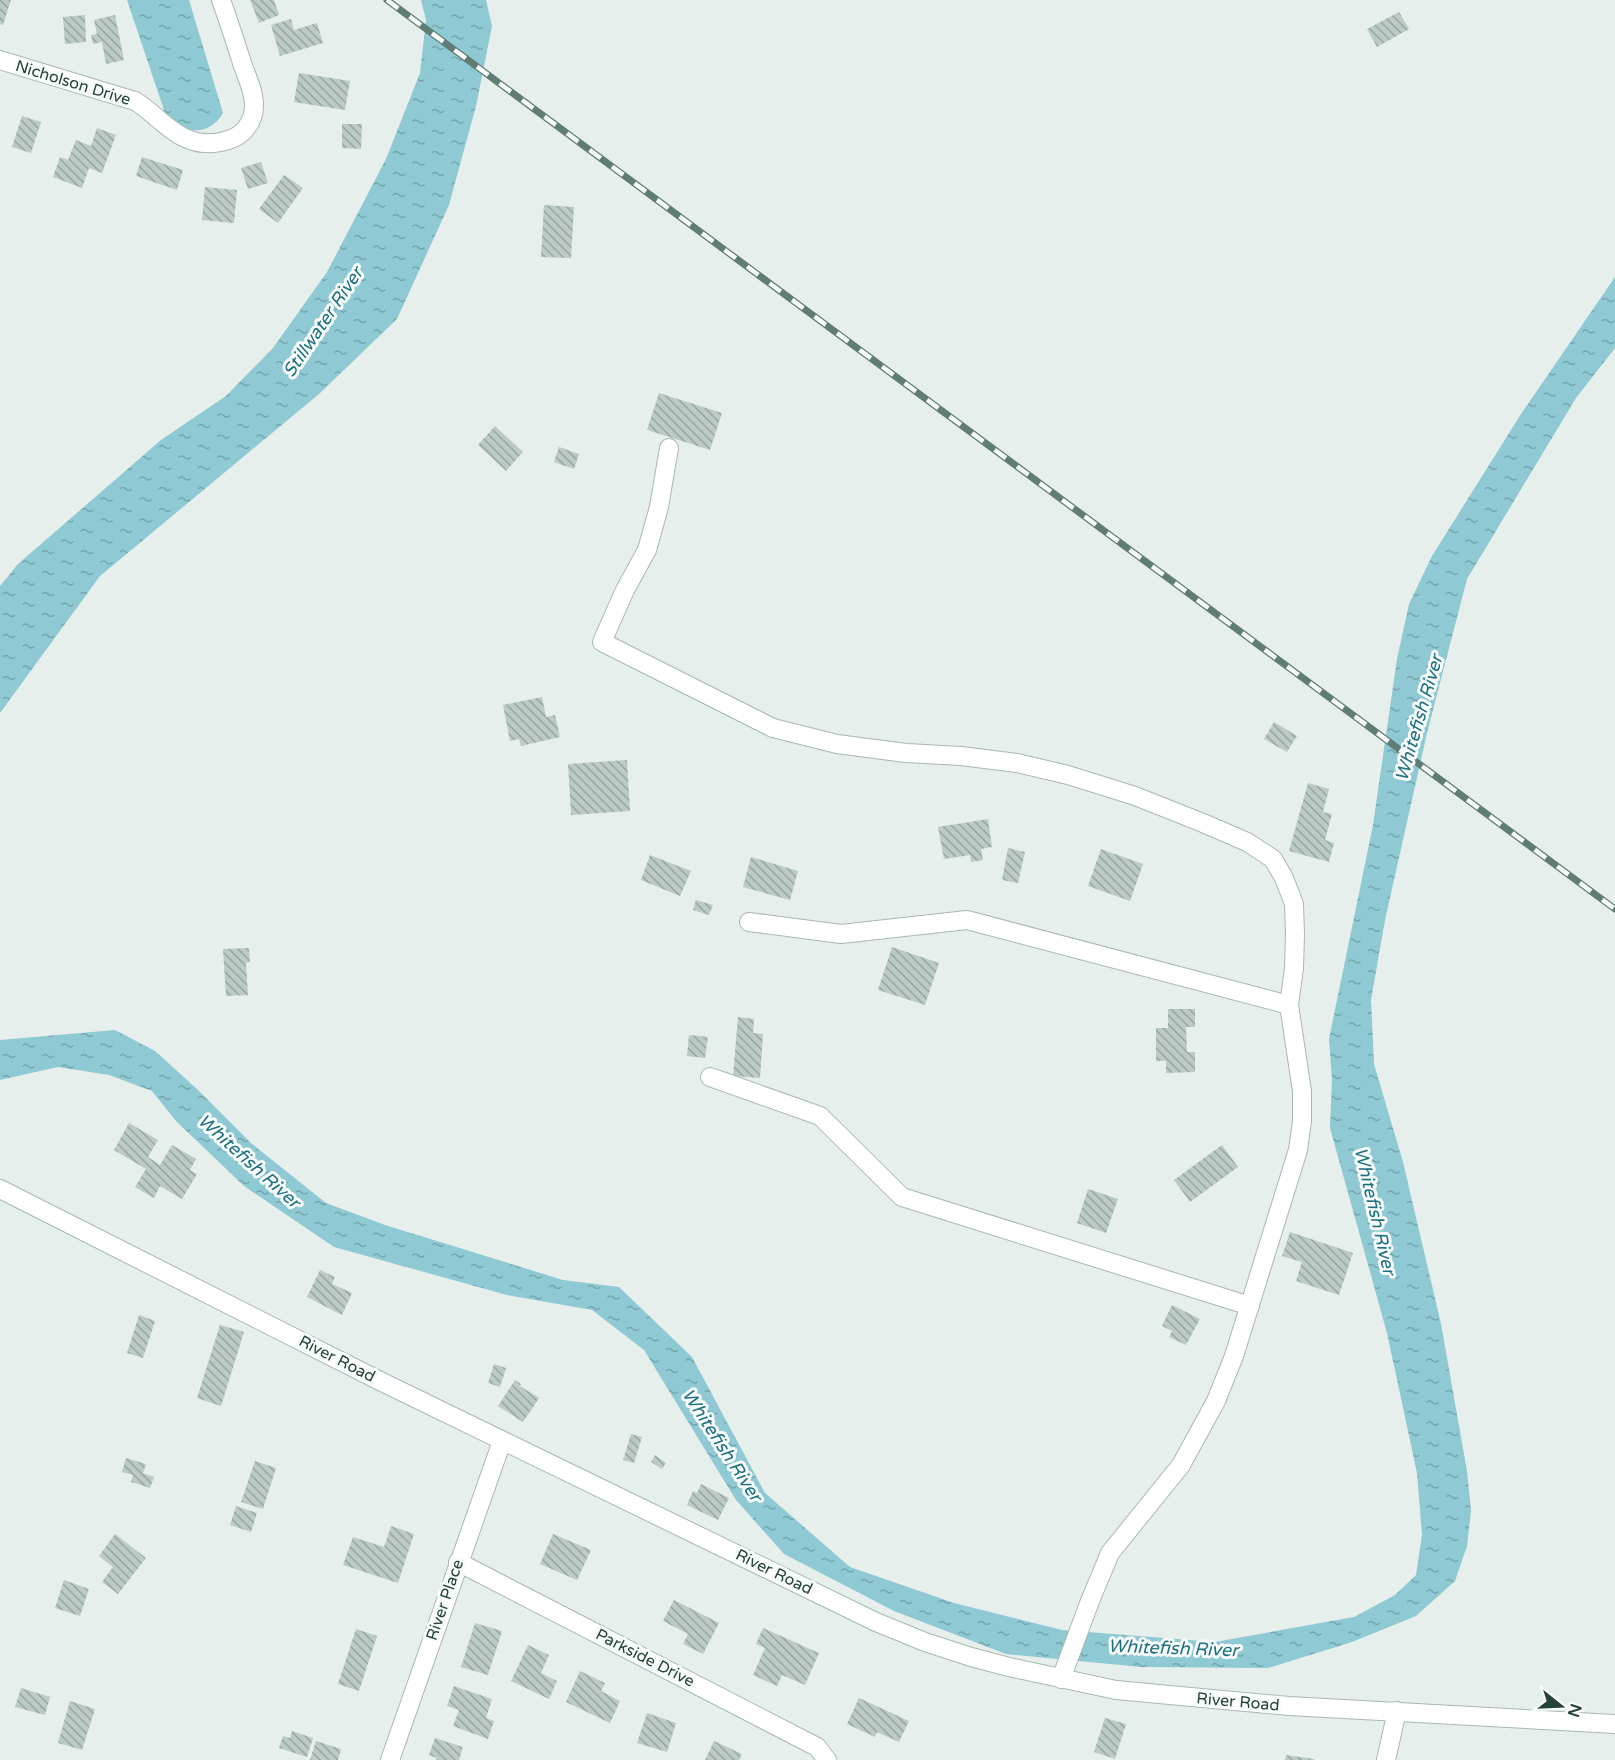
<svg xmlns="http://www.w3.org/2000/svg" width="1615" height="1760" font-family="'Varela Round',sans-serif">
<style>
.water{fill:url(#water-ripples)}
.building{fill:url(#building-back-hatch)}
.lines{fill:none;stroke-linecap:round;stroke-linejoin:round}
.minor-casing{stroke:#a8b8b2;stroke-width:20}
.minor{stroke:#fff;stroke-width:18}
.rail-casing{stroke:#5f7d75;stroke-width:7}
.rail{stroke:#f7fbf9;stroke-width:4.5;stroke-dasharray:14;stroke-linecap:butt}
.labels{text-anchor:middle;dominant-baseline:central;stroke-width:6;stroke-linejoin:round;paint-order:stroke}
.street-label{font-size:16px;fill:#24423a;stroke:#f7fbf9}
.water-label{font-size:18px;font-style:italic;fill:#1c6f80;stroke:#f7fbf9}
</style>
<defs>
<pattern id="water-ripples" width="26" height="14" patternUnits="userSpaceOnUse" patternTransform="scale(1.5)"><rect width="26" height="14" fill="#8ec9d4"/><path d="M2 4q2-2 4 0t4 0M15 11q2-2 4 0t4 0" fill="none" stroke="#74a5ad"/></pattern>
<pattern id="building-back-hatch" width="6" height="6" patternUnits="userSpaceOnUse" patternTransform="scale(1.5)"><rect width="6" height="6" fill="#bbcac4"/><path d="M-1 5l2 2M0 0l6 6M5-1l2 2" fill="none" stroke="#98a6a0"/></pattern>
</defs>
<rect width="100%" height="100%" fill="#e6efeb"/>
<g class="water">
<path d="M127,0H189L223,113C208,137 188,133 167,119Z"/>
<path d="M421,0H486L492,26L476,106L449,205L397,319L319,394L100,576L0,713V586L18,564L161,440L226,396L273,348L327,272L386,159L420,73L426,20Z"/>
<path d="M1615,277V348L1576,398L1467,579L1427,733L1385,920L1371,1000L1374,1064L1403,1162L1441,1324L1467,1471L1471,1511L1467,1546L1455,1581L1416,1616L1352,1642L1268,1668L1141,1667L1006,1654L894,1611L784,1554L736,1500L644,1350L592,1310L507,1295L334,1247L244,1186L176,1121L152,1091L109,1075L58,1067L0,1080V1040L115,1030L155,1051L197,1089L252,1144L326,1203L385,1225L563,1280L619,1287L692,1357L765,1493L850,1567L954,1603L1062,1630L1215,1642L1354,1617L1395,1595L1416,1575L1422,1535L1417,1473L1387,1333L1330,1128L1332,1079L1329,1039L1373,825L1397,659L1409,604L1432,556L1521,414Z"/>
</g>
<g class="building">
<path d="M0,0H11L3,25L0,24Z"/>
<path d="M250,0H274L279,15L259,23Z"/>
<path d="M1399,12L1409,29L1377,47L1367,29Z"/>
<path d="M85,15L86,42L65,44L63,17Z"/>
<path d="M115,15L124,60L106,64L102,42L93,44L91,35L97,34L94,20Z"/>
<path d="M291,19L294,30L317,23L323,43L280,56L271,25Z"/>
<path d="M299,73L350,81L345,110L294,102Z"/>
<path d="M22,116L41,122L31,153L12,147Z"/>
<path d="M342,124H362L361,149L342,148Z"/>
<path d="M97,128L116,135L102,173L89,168L82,188L53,177L60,157L68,160L76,140L91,146Z"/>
<path d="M142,157L183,170L177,190L136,176Z"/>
<path d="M261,162L268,183L248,189L241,168Z"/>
<path d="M284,175L303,188L278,223L259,209Z"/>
<path d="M205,187L237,190L234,223L202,220Z"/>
<path d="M544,205L574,207L571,258L541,257Z"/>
<path d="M659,393L722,413L710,450L647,430Z"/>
<path d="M495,426L523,452L506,471L478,445Z"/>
<path d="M559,447L579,454L574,469L554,462Z"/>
<path d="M542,697L546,717L555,715L560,737L521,746L519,739L510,741L503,705Z"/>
<path d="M1274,722L1297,736L1287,752L1264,739Z"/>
<path d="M627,760L630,811L571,815L568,764Z"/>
<path d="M1308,783L1329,789L1323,812L1332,814L1325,840L1334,843L1329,862L1289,851Z"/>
<path d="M988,819L992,847L981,849L983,860L971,862L970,855L944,859L938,827Z"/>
<path d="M1008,848L1025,852L1018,883L1002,880Z"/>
<path d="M1101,849L1143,864L1130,901L1088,886Z"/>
<path d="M650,855L691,871L680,896L641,880Z"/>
<path d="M751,857L798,871L790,900L743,887Z"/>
<path d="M696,900L713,905L709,915L693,910Z"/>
<path d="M892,947L939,963L925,1005L878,990Z"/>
<path d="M249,948L250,962L246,963L248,995L226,996L223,949Z"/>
<path d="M1168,1009H1195V1027H1186L1187,1052H1195V1072L1166,1073V1061H1156V1028H1168Z"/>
<path d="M738,1017L754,1019L753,1033L763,1034L760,1078L733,1076Z"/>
<path d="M689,1035L708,1037L705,1058L687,1056Z"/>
<path d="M129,1123L158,1140L148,1157L160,1165L172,1145L196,1159L190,1170L197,1174L182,1199L160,1186L154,1198L135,1187L146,1169L114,1150Z"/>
<path d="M1222,1145L1238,1167L1190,1202L1174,1180Z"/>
<path d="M1088,1189L1118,1199L1106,1233L1077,1223Z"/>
<path d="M1290,1232L1353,1253L1339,1295L1296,1281L1302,1262L1282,1256Z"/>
<path d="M320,1270L335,1277L332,1284L352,1293L342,1315L307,1297Z"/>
<path d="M1172,1305L1200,1319L1186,1345L1169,1337L1172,1331L1162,1326Z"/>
<path d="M139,1315L155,1321L143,1358L127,1353Z"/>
<path d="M220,1325L244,1332L221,1406L197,1398Z"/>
<path d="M494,1364L506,1368L500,1387L488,1383Z"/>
<path d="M515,1380L521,1384L520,1386L539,1398L523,1422L498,1406Z"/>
<path d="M631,1434L642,1437L634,1463L623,1460Z"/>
<path d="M655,1455L666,1463L662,1469L651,1462Z"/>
<path d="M126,1458L146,1464L143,1473L154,1477L150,1488L131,1482L133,1475L122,1472Z"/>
<path d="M255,1461L276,1468L263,1509L241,1502Z"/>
<path d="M701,1484L729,1498L718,1520L687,1505L693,1491L697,1493Z"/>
<path d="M236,1506L257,1513L251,1532L230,1525Z"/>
<path d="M391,1526L414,1534L398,1583L343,1565L353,1537L384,1547Z"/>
<path d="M115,1534L146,1558L118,1594L102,1582L113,1567L99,1556Z"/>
<path d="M553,1534L591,1550L577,1580L540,1564Z"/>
<path d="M64,1580L89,1589L80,1616L55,1608Z"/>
<path d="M674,1600L719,1623L703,1654L683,1644L688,1634L663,1621Z"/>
<path d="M475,1623L502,1631L488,1675L461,1667Z"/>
<path d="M763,1628L819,1653L805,1685L782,1675L777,1686L753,1675L765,1648L756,1644Z"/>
<path d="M356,1629L377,1636L359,1691L338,1684Z"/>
<path d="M528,1645L549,1655L541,1673L557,1681L549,1699L511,1681Z"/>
<path d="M580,1671L605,1683L601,1691L620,1701L610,1723L566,1702Z"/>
<path d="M454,1686L492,1699L486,1718L494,1721L488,1739L453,1726L459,1710L447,1706Z"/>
<path d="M21,1688L50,1697L45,1715L15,1707Z"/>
<path d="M859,1698L909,1721L899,1742L877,1732L875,1737L847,1724Z"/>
<path d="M70,1701L95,1709L82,1750L58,1743Z"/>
<path d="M647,1713L676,1723L667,1752L637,1743Z"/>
<path d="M1105,1718L1126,1724L1115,1759L1094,1752Z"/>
<path d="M292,1731L313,1738L307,1757L279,1748L283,1736L290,1738Z"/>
<path d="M435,1738L463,1747L459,1760H436L437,1758L429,1755Z"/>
<path d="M316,1741L341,1749L338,1760H310Z"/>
<path d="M714,1741L742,1754L739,1760H705Z"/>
<path d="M1286,1755L1314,1759V1760H1285Z"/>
</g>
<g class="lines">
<defs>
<g id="minor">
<path d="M0,60L135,101C152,111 165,128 183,137C197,144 213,145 228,140C243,136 254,122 254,106C254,92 248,79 243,66C236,44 229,22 221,0"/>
<path d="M669,448L659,507L647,550L625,590L602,642L773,728L837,744L906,753L961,756L1017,763L1068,775L1135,796L1203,823L1247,842L1273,859L1284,878L1294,904L1295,934L1294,968L1289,1005L1302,1091V1121L1298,1150L1234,1356L1216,1401L1181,1465L1110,1553L1090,1601L1061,1679"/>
<path d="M749,922L841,934L967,920L1289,1005"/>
<path d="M710,1077L820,1116L902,1197L1250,1306"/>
<path d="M0,1189L378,1380L876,1622L925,1642L971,1657L1009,1667L1116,1690L1289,1706L1615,1724"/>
<path d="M458,1562L817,1747L827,1760"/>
<path d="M390,1760L502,1441"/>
<path d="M1386,1760L1397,1711"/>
</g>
</defs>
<use href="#minor" class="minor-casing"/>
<use href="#minor" class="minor"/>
<defs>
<path id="rail" d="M387,0L1615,909"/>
</defs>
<use href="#rail" class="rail-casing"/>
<use href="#rail" class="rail"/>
</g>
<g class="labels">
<g class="street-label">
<text transform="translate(73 83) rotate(17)">Nicholson Drive</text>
<text transform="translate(337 1359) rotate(27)">River Road</text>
<text transform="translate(774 1572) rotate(26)">River Road</text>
<text transform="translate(445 1600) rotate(-71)">River Place</text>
<text transform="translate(645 1658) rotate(27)">Parkside Drive</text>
<text transform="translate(1238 1702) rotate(5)">River Road</text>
</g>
<g class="water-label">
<text transform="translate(323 322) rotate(-56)">Stillwater River</text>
<text transform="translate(1419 718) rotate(-74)">Whitefish River</text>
<text transform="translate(249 1161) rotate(42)">Whitefish River</text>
<text transform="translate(1375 1211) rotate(77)">Whitefish River</text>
<text transform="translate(722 1445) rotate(57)">Whitefish River</text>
<text transform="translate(1173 1648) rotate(2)">Whitefish River</text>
</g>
</g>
<g transform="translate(1561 1706) rotate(108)" stroke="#f7fbf9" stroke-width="4.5" paint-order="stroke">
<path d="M0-4.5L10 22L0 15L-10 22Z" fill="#24423a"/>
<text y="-9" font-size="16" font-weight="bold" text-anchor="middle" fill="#24423a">N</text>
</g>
</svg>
